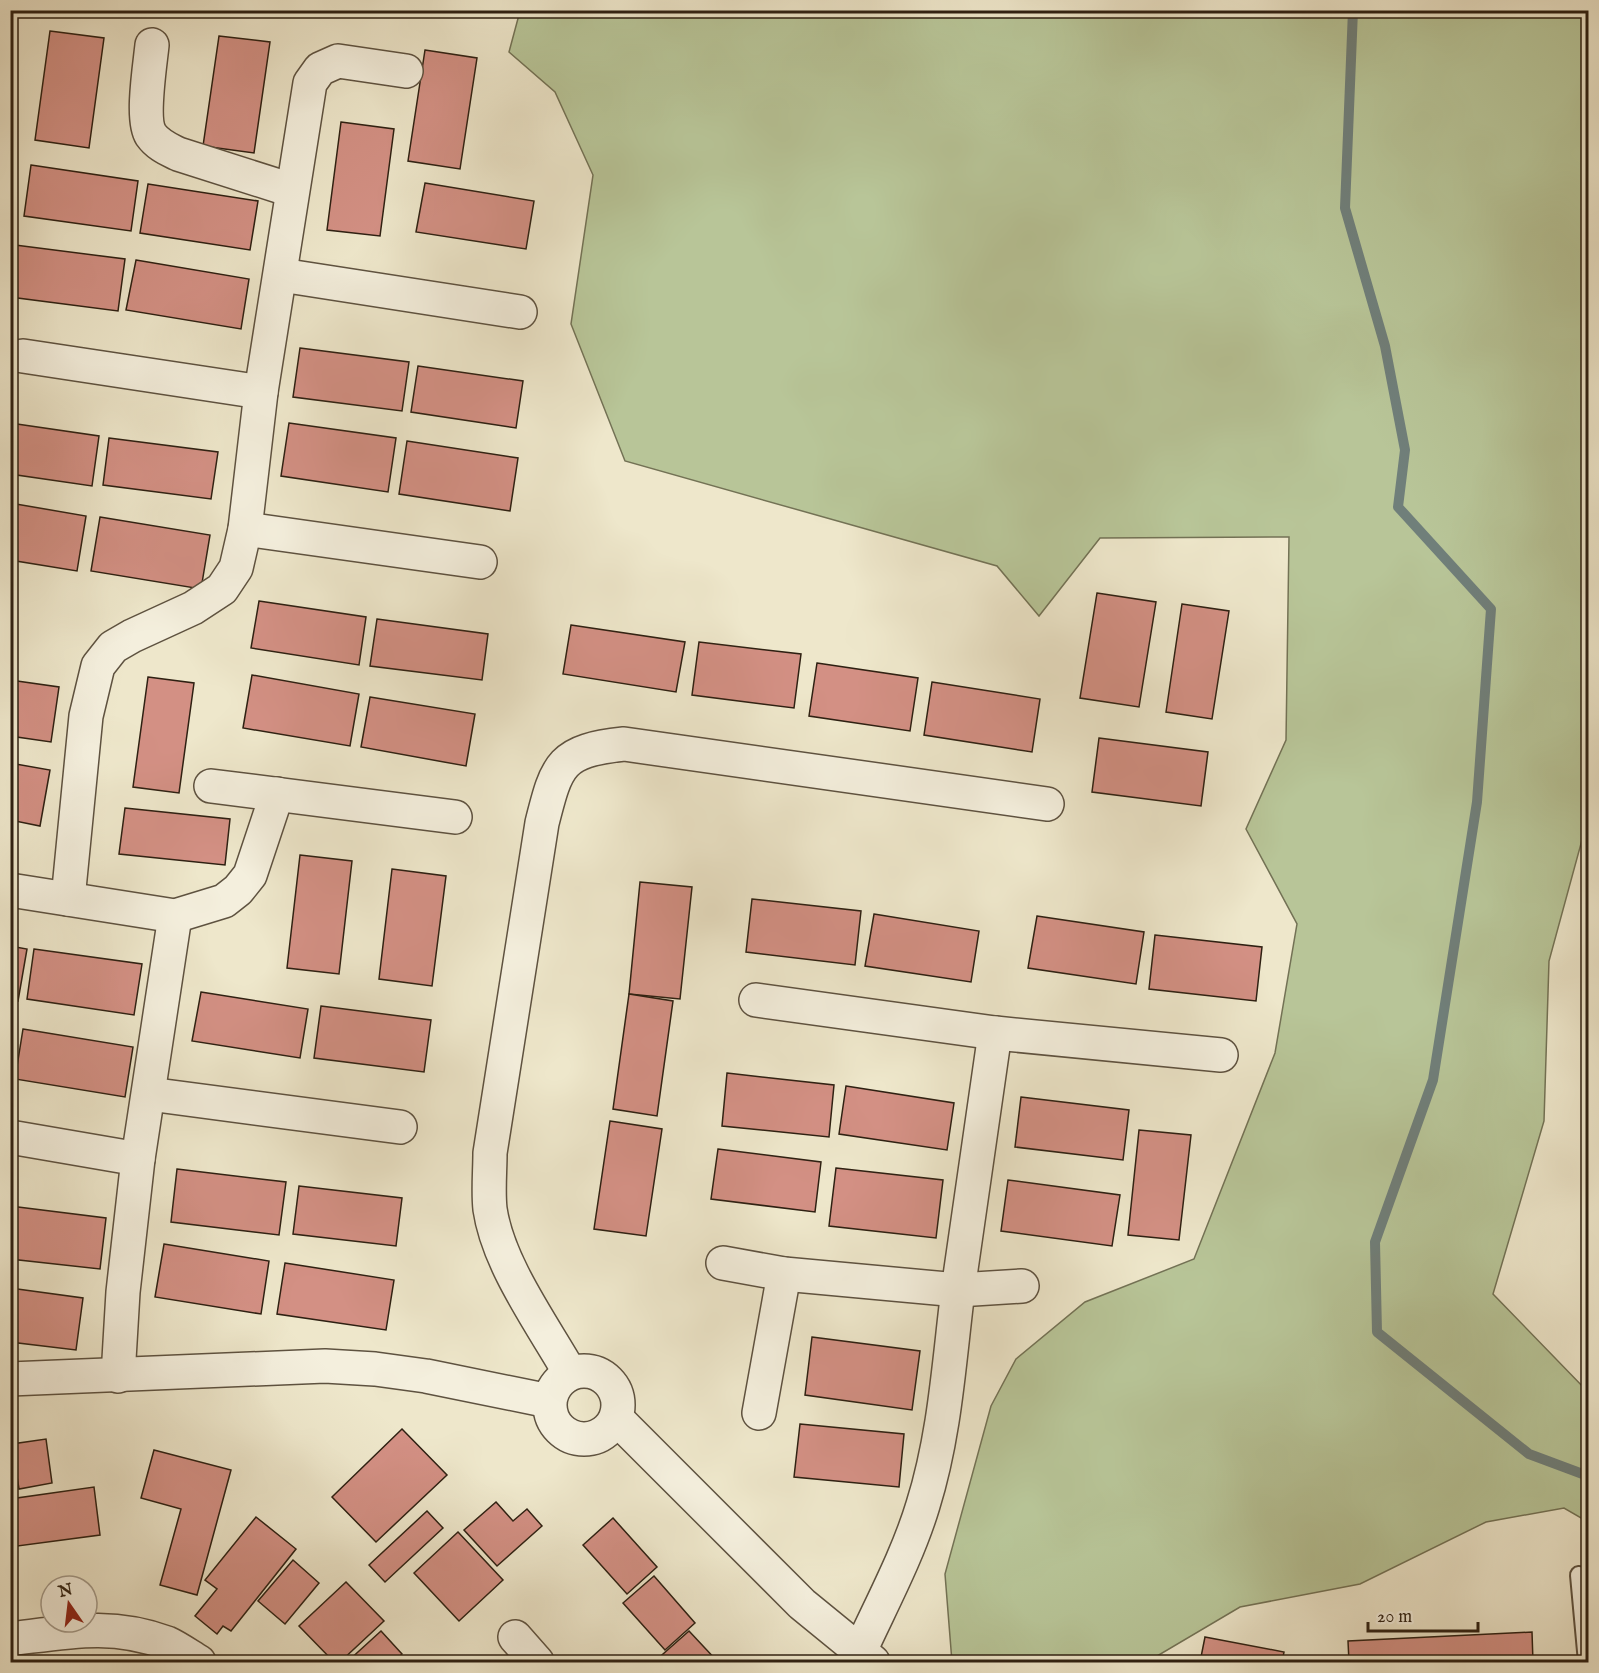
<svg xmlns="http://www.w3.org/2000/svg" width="1599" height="1673" font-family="'IM FELL English',serif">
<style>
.green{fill:#b8c598;stroke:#737255;stroke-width:1.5}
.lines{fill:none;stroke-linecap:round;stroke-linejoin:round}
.stream{stroke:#707f7a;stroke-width:10}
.building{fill:#d39084;stroke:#2e2012;stroke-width:1.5}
.lane-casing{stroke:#5e5240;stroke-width:20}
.street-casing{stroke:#5e5240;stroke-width:36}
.lane{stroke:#f4efdd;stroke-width:16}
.street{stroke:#f4efdd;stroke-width:33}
</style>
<rect width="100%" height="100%" fill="#eee7cb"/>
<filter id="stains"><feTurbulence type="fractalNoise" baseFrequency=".00333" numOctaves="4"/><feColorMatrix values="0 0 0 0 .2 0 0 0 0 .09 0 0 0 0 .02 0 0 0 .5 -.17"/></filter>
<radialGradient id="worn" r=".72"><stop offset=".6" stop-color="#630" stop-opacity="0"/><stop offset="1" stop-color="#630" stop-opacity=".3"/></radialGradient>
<path class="green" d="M520,11H1588V818L1549,961L1544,1121L1493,1294L1588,1392V1522L1564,1508L1486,1522L1360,1584L1240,1607L1147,1662H952L945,1574L991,1406L1016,1359L1085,1302L1194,1259L1275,1053L1297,924L1246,829L1286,740L1289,537L1100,538L1039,616L997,566L625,461L571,324L593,175L555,92L509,52Z"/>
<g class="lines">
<path class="stream" d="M1353,10L1345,208L1385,346L1405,450L1398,507L1491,609L1477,802L1433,1080L1375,1242L1377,1332L1529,1454L1588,1476"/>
</g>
<g class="building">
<path d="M50,31L104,38L89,148L35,140Z"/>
<path d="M219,36L270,42L254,153L203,146Z"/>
<path d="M425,50L477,58L460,169L408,161Z"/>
<path d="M341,122L394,129L380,236L327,230Z"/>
<path d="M31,165L138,181L131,231L24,216Z"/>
<path d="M425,183L534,201L526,249L416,232Z"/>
<path d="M148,184L258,201L250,250L140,233Z"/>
<path d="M15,245L125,259L118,311L10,297V279Z"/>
<path d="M136,260L249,279L241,329L126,310Z"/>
<path d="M300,348L409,362L402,411L293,397Z"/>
<path d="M418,366L523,381L516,428L411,412Z"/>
<path d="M10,423L99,436L92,486L10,474Z"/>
<path d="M289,423L396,438L388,492L281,476Z"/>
<path d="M109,438L218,452L211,499L103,485Z"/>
<path d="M407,441L518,458L510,511L399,494Z"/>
<path d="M10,503L86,516L77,571L10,560Z"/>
<path d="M100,517L210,535L201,589L91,571Z"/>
<path d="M1097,593L1156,602L1139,707L1080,698Z"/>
<path d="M259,601L366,617L359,665L251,648Z"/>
<path d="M1182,604L1229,611L1212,719L1166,712Z"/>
<path d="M377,619L488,634L482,680L370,666Z"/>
<path d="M571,625L685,642L676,692L563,674Z"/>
<path d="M699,642L801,654L794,708L692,695Z"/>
<path d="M817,663L918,678L910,731L809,716Z"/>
<path d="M252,675L359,694L350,746L243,728Z"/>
<path d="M148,677L194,683L179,793L133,787Z"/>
<path d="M10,680L59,687L51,742L10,736Z"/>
<path d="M932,682L1040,699L1032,752L924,735Z"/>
<path d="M370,697L475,714L466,766L361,747Z"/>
<path d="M1099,738L1208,752L1201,806L1092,792Z"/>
<path d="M10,763L50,770L40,826L10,820Z"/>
<path d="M125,808L230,819L225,865L119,854Z"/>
<path d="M300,855L352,861L339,974L287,968Z"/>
<path d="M392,869L446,876L432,986L379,979Z"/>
<path d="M640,882L692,887L680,999L629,994Z"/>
<path d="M752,899L861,911L855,965L746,952Z"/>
<path d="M874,914L979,931L971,982L865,966Z"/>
<path d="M1037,916L1144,932L1136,984L1028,968Z"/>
<path d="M1155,935L1262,947L1256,1001L1149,989Z"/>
<path d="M10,946L27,949L18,1001L10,999Z"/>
<path d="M34,949L142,964L134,1015L27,999Z"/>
<path d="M201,992L308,1009L300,1058L192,1041Z"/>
<path d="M629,994L673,1001L657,1116L613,1109Z"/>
<path d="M321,1006L431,1020L424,1072L314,1058Z"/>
<path d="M23,1029L133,1047L125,1097L15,1079Z"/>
<path d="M727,1073L834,1085L829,1137L722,1126Z"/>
<path d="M846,1086L954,1103L947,1150L839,1134Z"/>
<path d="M1021,1097L1129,1110L1123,1160L1015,1147Z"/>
<path d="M610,1121L662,1129L646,1236L594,1229Z"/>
<path d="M1139,1130L1191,1135L1179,1240L1128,1235Z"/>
<path d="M718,1149L821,1162L815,1212L711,1199Z"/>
<path d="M836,1168L943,1180L936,1238L829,1226Z"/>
<path d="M177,1169L286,1182L279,1235L171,1222Z"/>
<path d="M1008,1180L1120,1195L1112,1246L1001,1231Z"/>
<path d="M299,1186L402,1198L396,1246L293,1234Z"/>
<path d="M10,1206L106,1218L100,1269L10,1259Z"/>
<path d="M164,1244L269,1261L261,1314L155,1297Z"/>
<path d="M285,1263L394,1280L386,1330L277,1314Z"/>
<path d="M10,1288L83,1298L76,1350L10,1342Z"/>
<path d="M812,1337L920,1351L912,1410L805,1395Z"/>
<path d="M800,1424L904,1434L899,1487L794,1477Z"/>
<path d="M402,1429L447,1475L376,1542L332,1497Z"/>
<path d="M46,1439L52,1483L19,1489L12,1444Z"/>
<path d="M154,1450L231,1470L197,1595L160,1585L181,1509L141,1498Z"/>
<path d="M94,1487L100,1535L10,1547V1499Z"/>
<path d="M496,1502L513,1521L527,1509L542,1526L497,1566L464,1530Z"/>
<path d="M427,1511L443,1528L385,1582L369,1565Z"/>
<path d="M256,1517L296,1549L231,1631L223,1626L217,1634L195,1616L217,1589L205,1580Z"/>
<path d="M613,1518L657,1567L627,1594L583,1545Z"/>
<path d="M458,1532L503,1580L459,1621L414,1573Z"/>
<path d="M293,1560L319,1583L285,1624L258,1601Z"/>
<path d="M654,1576L695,1623L665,1650L623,1603Z"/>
<path d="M346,1582L384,1621L340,1662H334L299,1626Z"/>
<path d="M381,1631L402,1654L393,1662H347Z"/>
<path d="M689,1631L718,1662H654Z"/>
<path d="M1532,1632L1533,1662H1349L1348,1641Z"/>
<path d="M1205,1637L1284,1652L1282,1662H1200Z"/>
</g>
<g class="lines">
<defs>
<path id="lane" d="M1579,1575L1587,1662"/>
<g id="street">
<path d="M152,45C150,65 141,120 151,135C158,145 168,149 178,154L291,190"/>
<path d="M281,275L520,312"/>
<path d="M23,356L261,392"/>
<path d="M245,529L480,562"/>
<path d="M211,786L455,817"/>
<path d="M10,890L175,916L224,901L238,890L250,875L277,794"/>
<path d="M68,899L86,716L98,666L113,647L132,636L193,608L222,589L236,568L245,529L261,392L310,83L320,69L338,61L406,71"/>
<path d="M756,1000L995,1033L1221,1055"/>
<path d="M149,1094L400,1127"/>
<path d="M10,1137L138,1159"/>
<path d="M723,1263L784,1274L958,1290L1022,1286"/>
<circle cx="584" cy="1405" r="34"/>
<path d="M570,1373C542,1324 498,1264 490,1209C488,1191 490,1171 490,1153L542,823C557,763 561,751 624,744L1047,804"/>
<path d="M118,1376L123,1292L138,1159L175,916"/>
<path d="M10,1379L325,1366L375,1369L426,1376L549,1401"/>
<path d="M759,1413L784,1274"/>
<path d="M616,1418L802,1604L873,1662"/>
<path d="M515,1637L537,1662"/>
<path d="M10,1639C67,1632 111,1622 167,1643C178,1648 189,1656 199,1662"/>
<path d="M860,1651C882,1603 908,1555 923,1505C945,1435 949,1362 958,1290C970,1204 983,1119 995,1033"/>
</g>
</defs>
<use href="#lane" class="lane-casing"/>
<use href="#street" class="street-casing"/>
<use href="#lane" class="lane"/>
<use href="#street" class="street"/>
</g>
<rect width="1599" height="1673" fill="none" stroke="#eee7cb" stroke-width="36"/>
<rect x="12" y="12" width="1575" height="1649" fill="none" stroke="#2e2012" stroke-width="3"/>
<rect x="18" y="18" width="1563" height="1637" fill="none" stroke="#2e2012" stroke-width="1.5"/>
<g transform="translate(69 1604) rotate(346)"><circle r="28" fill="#f4efdd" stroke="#a59c8c" stroke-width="1.5"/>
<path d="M0-4.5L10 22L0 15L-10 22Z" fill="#8f2418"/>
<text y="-9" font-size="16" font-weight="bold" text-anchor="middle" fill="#2e2012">N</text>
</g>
<path d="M1368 1622v9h110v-9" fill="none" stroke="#2e2012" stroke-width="3"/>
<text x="1377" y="1622" font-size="18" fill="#2e2012" stroke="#f4efdd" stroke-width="4.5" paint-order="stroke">20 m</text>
<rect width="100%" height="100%" filter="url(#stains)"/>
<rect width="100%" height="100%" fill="url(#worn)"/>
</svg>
